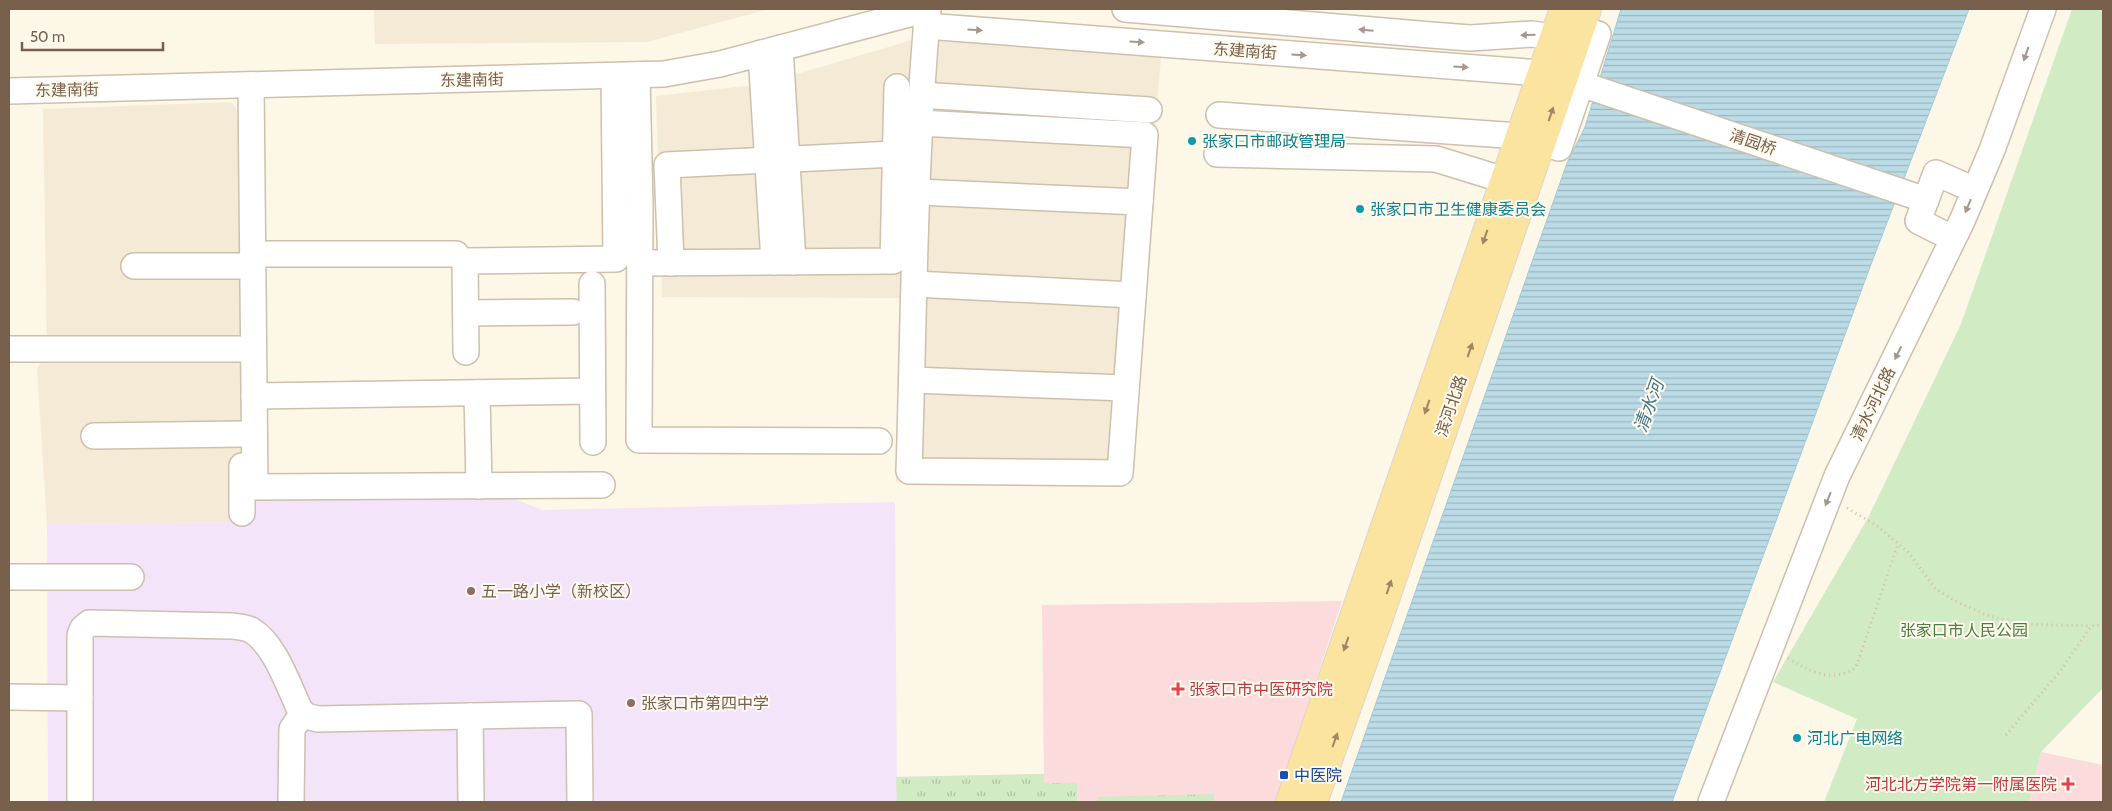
<svg xmlns="http://www.w3.org/2000/svg" width="2112" height="811" font-family="Cabin,'Noto Sans SC',sans-serif">
<style>
.residential{fill:#f4ead6}
.education{fill:#f4e4f9}
.medical{fill:#fbdbdb}
.grass{fill:url(#grass-tufts)}
.green{fill:#d1ebc5}
.water{fill:url(#water-rules);stroke:#a1cad9}
.lines{fill:none;stroke-linecap:round;stroke-linejoin:round}
.minor-casing{stroke:#cfbfad;stroke-width:28}
.major-casing{stroke:#dcd5d0;stroke-width:30}
.path{stroke:#d8bca1;stroke-width:3;stroke-dasharray:1 4;stroke-linecap:butt}
.minor{stroke:#fff;stroke-width:25}
.major{stroke:#fbe3a0;stroke-width:28}
.oneway{fill:#a7978a}
.oneway2{fill:#9f8764}
.culture-dot{fill:#0f9aa8;stroke:#fffaee;stroke-width:2}
.education-dot{fill:#8d6e63;stroke:#fffaee;stroke-width:2}
.health-dot{fill:#e0444e;stroke:#fffaee;stroke-width:2}
.transit-dot{fill:#1a4fb4;stroke:#fffaee;stroke-width:2}
.labels{text-anchor:middle;dominant-baseline:central;stroke-width:4;stroke-linejoin:round;paint-order:stroke}
.street-label{font-size:16px;fill:#775f4b;stroke:#fffaee}
.culture-label{font-size:16px;fill:#0d838f;stroke:#fffaee;text-anchor:start}
.education-label{font-size:16px;fill:#785e54;stroke:#fffaee;text-anchor:start}
.park-label{font-size:16px;fill:#4d7d42;stroke:#fffaee}
.health-label{font-size:16px;fill:#be3a42;stroke:#fffaee;text-anchor:start}
.transit-label{font-size:16px;fill:#164399;stroke:#fffaee;text-anchor:start}
.water-label{font-size:18px;font-style:italic;fill:#44778b;stroke:#fffaee}
</style>
<defs>
<pattern id="grass-tufts" width="24" height="20" patternUnits="userSpaceOnUse" patternTransform="scale(1.25)"><rect width="24" height="20" fill="#d1ebc5"/><path d="M3 7l-1-3M5 7V3M7 7l1-3M15 17l-1-3M17 17v-4M19 17l1-3" fill="none" stroke="#aec2a2"/></pattern>
<pattern id="water-rules" width="6" height="5" patternUnits="userSpaceOnUse" patternTransform="scale(1.25)"><rect width="6" height="5" fill="#bbdce7"/><path d="M0 2.5h6" fill="none" stroke="#9db6bd"/></pattern>
</defs>
<rect width="100%" height="100%" fill="#fdf7e8"/>
<g class="residential">
<path d="M374,9H769L647,42L375,44Z"/>
<path d="M912,40L956,42L1161,57L1127,480L896,482L902,298L662,297L656,96L763,84Z"/>
<path d="M231,102L246,122L250,522L47,524L37,369L47,349L43,109Z"/>
</g>
<path class="education" d="M250,496H508L542,510L895,502L897,802H48L47,524L250,522Z"/>
<g class="medical">
<path d="M1342,601L1276,802H897L896,777L1044,774L1042,605Z"/>
<path d="M2041,752L2103,765V802H2029Z"/>
</g>
<g class="grass">
<path d="M1044,774V783H1077V802H897L896,777Z"/>
<path d="M1214,794V802H1097V797Z"/>
</g>
<path class="green" d="M2072,9H2103V688L2041,752L2029,802H1824L1857,719L1773,682L1869,516L1961,324Z"/>
<path class="water" d="M1621,9H1969L1870,267L1672,802H1341L1567,163L1585,127Z"/>
<g class="lines">
<defs>
<g id="minor">
<path d="M1125,9L1431,35L1470,38L1532,34L1554,37L1573,44"/>
<path d="M926,26L1541,73L1561,80"/>
<path d="M780,48L793,262"/>
<path d="M761,53L774,262"/>
<path d="M637,75L640,206L639,440L879,441"/>
<path d="M1581,84L1926,200"/>
<path d="M251,85L255,487L602,485"/>
<path d="M9,91L664,74L720,64L928,9"/>
<path d="M921,95L1149,110"/>
<path d="M1219,115L1519,136L1559,148L1598,34L1580,29"/>
<path d="M920,123L1145,135L1120,473L909,471C914,317 914,162 928,9"/>
<path d="M1217,154L1436,159L1524,186"/>
<path d="M918,192L1140,202"/>
<path d="M1940,232L1918,221L1936,173L1961,184"/>
<path d="M253,254H456"/>
<path d="M639,263L893,261L897,87"/>
<path d="M671,263L667,165L895,154"/>
<path d="M134,266H241"/>
<path d="M592,284L593,442"/>
<path d="M915,284L1133,295"/>
<path d="M466,313L573,312"/>
<path d="M9,349H241"/>
<path d="M466,352L465,261L616,259L614,77"/>
<path d="M912,380L1126,388"/>
<path d="M477,393L479,486"/>
<path d="M254,396L592,391"/>
<path d="M94,436L242,434"/>
<path d="M242,466V513"/>
<path d="M9,577H131"/>
<path d="M9,697L80,698"/>
<path d="M470,716L471,802"/>
<path d="M80,802V635L83,628L89,623L232,626C238,627 245,627 251,630C275,644 288,685 300,710L306,716L318,719L579,714L580,802"/>
<path d="M291,802L292,729L303,713"/>
<path d="M1711,802L1837,476L1962,221L1992,150L2043,9"/>
</g>
<g id="major">
<path d="M1290,802L1564,9"/>
<path d="M1313,802L1378,620L1587,9"/>
</g>
</defs>
<use href="#minor" class="minor-casing"/>
<use href="#major" class="major-casing"/>
<g class="path">
<path d="M1847,508L1877,526L1908,552L1935,588L1955,601L1987,615L2020,624L2091,626"/>
<path d="M1788,658C1811,672 1832,684 1856,667L1898,544"/>
<path d="M2006,735L2061,670L2091,626L2103,625"/>
</g>
<use href="#minor" class="minor"/>
<use href="#major" class="major"/>
</g>
<defs><path id="oneway-solid" d="M-6-.8H1V-3.2L6.5 0L1 3.2V.8H-6Z" transform="scale(1.25)"/></defs>
<g class="oneway">
<use href="#oneway-solid" transform="translate(975 30) rotate(4)"/>
<use href="#oneway-solid" transform="translate(1366 30) rotate(-175)"/>
<use href="#oneway-solid" transform="translate(1528 35) rotate(179)"/>
<use href="#oneway-solid" transform="translate(1137 42) rotate(4)"/>
<use href="#oneway-solid" transform="translate(2026 54) rotate(109)"/>
<use href="#oneway-solid" transform="translate(1299 55) rotate(4)"/>
<use href="#oneway-solid" transform="translate(1461 67) rotate(4)"/>
<use href="#oneway-solid" transform="translate(1968 206) rotate(113)"/>
<use href="#oneway-solid" transform="translate(1898 353) rotate(116)"/>
<use href="#oneway-solid" transform="translate(1828 499) rotate(112)"/>
</g>
<g class="oneway2">
<use href="#oneway-solid" transform="translate(1551 114) rotate(-71)"/>
<use href="#oneway-solid" transform="translate(1485 237) rotate(109)"/>
<use href="#oneway-solid" transform="translate(1470 350) rotate(-71)"/>
<use href="#oneway-solid" transform="translate(1427 407) rotate(109)"/>
<use href="#oneway-solid" transform="translate(1389 587) rotate(-71)"/>
<use href="#oneway-solid" transform="translate(1346 644) rotate(109)"/>
<use href="#oneway-solid" transform="translate(1335 740) rotate(-70)"/>
</g>
<g class="culture-dot">
<circle cx="1192" cy="141" r="5"/>
<circle cx="1360" cy="209" r="5"/>
<circle cx="1797" cy="738" r="5"/>
</g>
<g class="education-dot">
<circle cx="471" cy="591" r="5"/>
<circle cx="631" cy="703" r="5"/>
</g>
<g class="health-dot">
<path d="M1175.5 681.5h5v5h5v5h-5v5h-5v-5h-5v-5h5z"/>
<path d="M2065.5 776.5h5v5h5v5h-5v5h-5v-5h-5v-5h5z"/>
</g>
<rect class="transit-dot" x="1279" y="770" width="10" height="10" rx="2.5"/>
<g class="labels">
<g class="street-label">
<text transform="translate(1245 51) rotate(4)">东建南街</text>
<text transform="translate(472 80) rotate(-1)">东建南街</text>
<text transform="translate(67 90) rotate(-1)">东建南街</text>
<text transform="translate(1753 142) rotate(19)">清园桥</text>
<text transform="translate(1873 404) rotate(-64)">清水河北路</text>
<text transform="translate(1451 406) rotate(-71)">滨河北路</text>
</g>
<g class="culture-label">
<text x="1202" y="141">张家口市邮政管理局</text>
<text x="1370" y="209">张家口市卫生健康委员会</text>
<text x="1807" y="738">河北广电网络</text>
</g>
<g class="education-label">
<text x="481" y="591">五一路小学（新校区）</text>
<text x="641" y="703">张家口市第四中学</text>
</g>
<g class="park-label">
<text x="1964" y="630">张家口市人民公园</text>
</g>
<g class="health-label">
<text x="1189" y="689">张家口市中医研究院</text>
<text x="2057" y="784" text-anchor="end">河北北方学院第一附属医院</text>
</g>
<g class="transit-label">
<text x="1294" y="775">中医院</text>
</g>
<g class="water-label">
<text transform="translate(1649 406) rotate(-70)">清水河</text>
</g>
</g>
<rect width="2112" height="811" fill="none" stroke="#775f4b" stroke-width="20"/>
<path d="M22 42v8h141v-8" fill="none" stroke="#775f4b" stroke-width="2.5"/>
<text x="30" y="42" font-size="15" fill="#775f4b" stroke="#fffaee" stroke-width="4" paint-order="stroke">50 m</text>
</svg>
